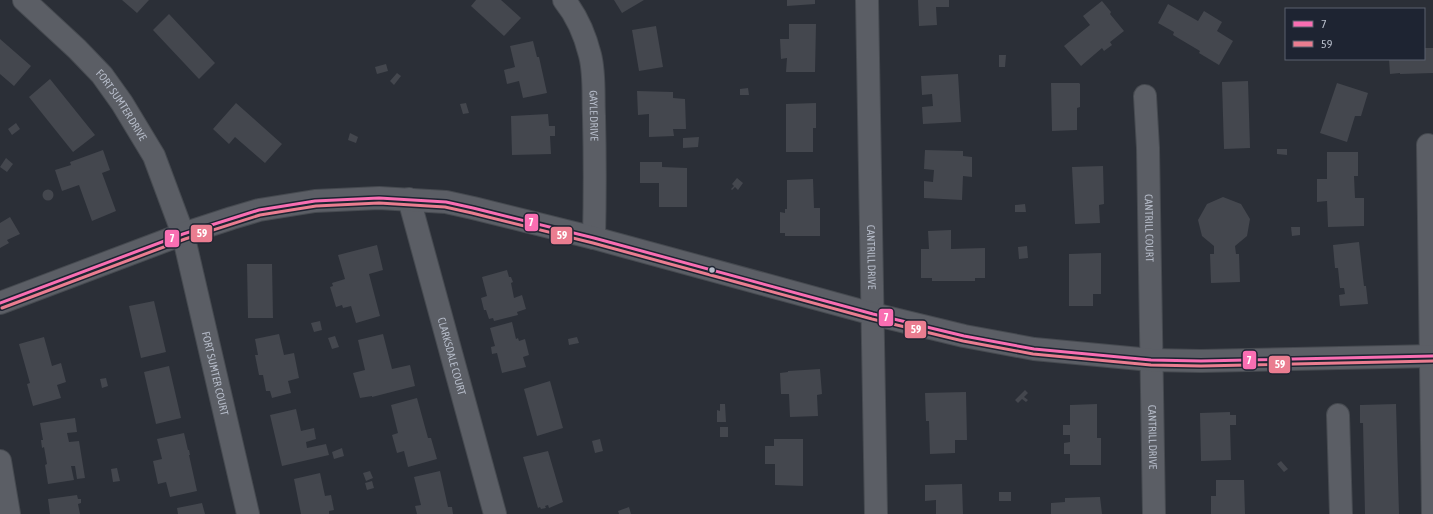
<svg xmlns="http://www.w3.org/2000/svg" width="1433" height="514" font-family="'Asap Condensed',sans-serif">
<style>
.building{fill:#44474e}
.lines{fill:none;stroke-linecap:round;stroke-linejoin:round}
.minor-casing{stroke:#464a50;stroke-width:24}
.minor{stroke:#5b5e65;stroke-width:22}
.bus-1-casing{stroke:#1e2432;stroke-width:6}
.bus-2-casing{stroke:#1e2432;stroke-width:6}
.bus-1{stroke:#f96eb2;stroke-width:3}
.bus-2{stroke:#ea7d90;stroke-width:3}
.bus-dot{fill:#b5bbc8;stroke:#1e2432;stroke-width:1.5}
.labels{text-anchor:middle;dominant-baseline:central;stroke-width:3;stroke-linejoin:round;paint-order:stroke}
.street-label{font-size:11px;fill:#b5bbc8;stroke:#1e2432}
.line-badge{stroke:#1e2432;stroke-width:1.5}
.badge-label{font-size:11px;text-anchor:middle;font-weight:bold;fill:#fff}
</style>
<rect width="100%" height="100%" fill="#2b2f37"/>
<g class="building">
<path d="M122,0H149L137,13Z"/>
<path d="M476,0H501L521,18L504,36L471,6Z"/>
<path d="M614,0H644L622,13Z"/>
<path d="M787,0H815V4L787,6Z"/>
<path d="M918,0H949V7H936L937,25L919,26Z"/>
<path d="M1102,1L1111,12L1110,14L1124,31L1110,42L1112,45L1104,51L1102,48L1081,66L1064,46L1090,25L1083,16Z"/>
<path d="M1168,4L1198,21L1204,11L1222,22L1217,31L1233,41L1219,65L1199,53L1200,51L1173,35L1174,32L1158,23Z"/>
<path d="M169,14L215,63L199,79L153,30Z"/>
<path d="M789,24H816L815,72H786L787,58L781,59L780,39H789Z"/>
<path d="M656,26L663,67L639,71L632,30Z"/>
<path d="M0,39L31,66L14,86L0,74Z"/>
<path d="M533,41L537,57H539L547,93L523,98L519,81L507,84L504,70L515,67L510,46Z"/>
<path d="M1424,48H1433V73L1400,74V73L1390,74L1389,59H1424Z"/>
<path d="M999,55H1006L1005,67H999Z"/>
<path d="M386,64L388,71L377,74L375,67Z"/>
<path d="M397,73L401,76L394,85L390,81Z"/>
<path d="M958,74L961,122L923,124L922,107L933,106L932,94L922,95L921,76Z"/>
<path d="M50,79L95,135L73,152L29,97Z"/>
<path d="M1248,81L1250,148L1224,149L1222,82Z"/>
<path d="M1051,83H1079L1080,84V107L1077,108V130L1052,131Z"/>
<path d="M1337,83L1368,93L1361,116H1355L1347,142L1320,133Z"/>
<path d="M748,88L749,95H740V89Z"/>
<path d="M637,91L673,92V98L685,99L686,129H673L674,136L649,137V114L638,115Z"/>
<path d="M236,103L282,144L265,163L235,137L229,144L213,129Z"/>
<path d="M466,103L469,113L463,114L460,104Z"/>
<path d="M816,103V128H813V152H786V104Z"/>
<path d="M548,114L549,126H555V136H550L551,154L512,155L511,116Z"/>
<path d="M16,123L20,129L12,135L8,129Z"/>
<path d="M350,133L358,137L356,143L348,140Z"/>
<path d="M699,137L698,147L683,148V138Z"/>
<path d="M1277,149H1287V155L1277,154Z"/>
<path d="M103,150L110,170L102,173L116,211L92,221L79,185L62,191L55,170L71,165L70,162Z"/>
<path d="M925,150L963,151V156L972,157V177L963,176L962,200L924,198V181L933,182L934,170L924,169Z"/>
<path d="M1327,152H1358V176H1354L1355,198H1364V226L1328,227L1327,201L1317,202V179H1327Z"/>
<path d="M6,158L13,164L7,172L0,167Z"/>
<path d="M640,162H662V167L687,168V207H659V183H640Z"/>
<path d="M1103,166L1104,204L1099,205L1100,223L1075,224L1072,167Z"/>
<path d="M737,178L743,183L738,190L735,187L732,190L731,189L734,186L732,184Z"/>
<path d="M813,179L814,208H820V236H785V233H780V212L785,213V209H787V180Z"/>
<circle cx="48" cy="195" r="5.5"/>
<path d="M1223,197L1241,204L1250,219L1247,236L1235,246L1236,254H1239L1240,282L1211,283L1210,254H1214V246L1202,236L1198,220L1207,204Z"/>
<path d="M1025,204L1026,212H1015V205Z"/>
<path d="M10,217L20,234L7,240L9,243L0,248V223Z"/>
<path d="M1291,227H1300V235L1292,236Z"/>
<path d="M951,230V249L985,248V278H975V281H932V278H921V249H929L928,231Z"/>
<path d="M1359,242L1364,286H1366L1368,304L1340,306L1339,295L1345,294L1344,288H1340L1338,268H1335L1333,245Z"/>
<path d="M377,245L383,270L369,274L380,316L356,323L351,306L343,308L342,305L336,307L330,287L333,286L332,283L345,279L338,255Z"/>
<path d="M1027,246L1028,258L1019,259L1018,247Z"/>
<path d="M1101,253V294H1093V306H1069V254Z"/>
<path d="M247,264H272L273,318H248Z"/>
<path d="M507,270L509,277H511L513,282L511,283L514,298L522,295L526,309L517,312L518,315L494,321L493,318L489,319L486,310H484L481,298L487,296L482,277Z"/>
<path d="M154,301L166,352L141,358L129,306Z"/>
<path d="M320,321L322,330L314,332L311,323Z"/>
<path d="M512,322L516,339L518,338L519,341L525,339L529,355L523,357L526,367L502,373L497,353L492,354L491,347L495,346L490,328Z"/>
<path d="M279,334L284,355L294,353L299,378L288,381L291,393L272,398L270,391H266L263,375H259L255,355H258L255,339Z"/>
<path d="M383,334L392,369L410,365L415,386L372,397V396L360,398L353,373L365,370L358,340Z"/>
<path d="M335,336L339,347L332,349L328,338Z"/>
<path d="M44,337L52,366L61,363L66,382L57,385L61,398L33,406L27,384L30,383L19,344Z"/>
<path d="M577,337L579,343L569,345L568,339Z"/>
<path d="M169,366L181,418L156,424L144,372Z"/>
<path d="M820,369L822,394L817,395L818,416L790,417L789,394H781L780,373L788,372V371Z"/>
<path d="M106,378L108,386L102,388L100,379Z"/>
<path d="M550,381L563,428L537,436L524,389Z"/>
<path d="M1025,390L1028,393L1024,397L1028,400L1026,402L1022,399L1018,403L1015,400Z"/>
<path d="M966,392L967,440H955V453L930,454L929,421H926L925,393Z"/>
<path d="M417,398L428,438H431L437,459L408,467L404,451L397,453L392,435L398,433L391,405Z"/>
<path d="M720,404H725L726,422H717V410L720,411Z"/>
<path d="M1097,404V438H1101V465H1070V454H1064V443L1070,442V435H1063V425H1070V405Z"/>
<path d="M1396,404L1399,514H1365L1363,423H1360V405Z"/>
<path d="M296,409L301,431L314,428L316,439L306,442L307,448L326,444L329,455L282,466L270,415Z"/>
<path d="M1230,412V415H1236V425H1230L1231,460L1201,461L1200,413Z"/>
<path d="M75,418L77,432L67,433L69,442L79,441L85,478L77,479L75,466H71L74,480L48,484L45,465L47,464L44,447L42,448L41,440H43L40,423Z"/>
<rect x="720" y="427" width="8" height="10"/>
<path d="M184,433L188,450H189L190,455H189L197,491L170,497L166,482L158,484L153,461L162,459L157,439Z"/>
<path d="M600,439L603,451L595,453L592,441Z"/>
<path d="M774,439H803V486L775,485V464H765V446H774Z"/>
<path d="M342,448L344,456L334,459L332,452Z"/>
<path d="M548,451L563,502L549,508L548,505L545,506L546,508L541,509L540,507L538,508L523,457Z"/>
<path d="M1281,461L1288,469L1284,472L1277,464Z"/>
<path d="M117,468L120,481L113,482L111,469Z"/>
<path d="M370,471L373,478L366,481L363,473Z"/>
<path d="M440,471L448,507H452L453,514H417L415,506L421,505L414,477Z"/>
<path d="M320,473L325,496L331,495L334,510L329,511V514H301L294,479Z"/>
<path d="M1216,480H1244L1245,514H1211V496H1216Z"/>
<path d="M372,481L374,488L367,490L365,483Z"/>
<path d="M962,484L963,514H936V500L925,501V485Z"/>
<rect x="999" y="492" width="12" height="9"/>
<path d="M77,495L78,499H81V503L78,504L80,514H50L48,499Z"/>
<path d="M1100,497L1102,514H1051V503L1065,502V498Z"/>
<path d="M202,503L205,514H178L177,508Z"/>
<path d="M629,507L631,514H619L618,511Z"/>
</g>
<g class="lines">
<defs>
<g id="minor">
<path id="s1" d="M24,0L77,49L102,75L122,103L154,156L183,234L248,514"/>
<path id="s2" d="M564,0C577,16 585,35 590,55C595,74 593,96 594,116C595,157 595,197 594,238"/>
<path id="s3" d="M867,0L876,514"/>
<path id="s4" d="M1145,96L1148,148L1154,514"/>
<path d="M1428,145L1433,514"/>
<path id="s5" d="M409,199L495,514"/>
<path d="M0,303L183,234L232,218L259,210L315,201L379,198L446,202L473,208L594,238L873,314L964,336L1034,349L1151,360L1201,361L1433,356"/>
<path d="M1338,415L1341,514"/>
<path d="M0,461L9,514"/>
</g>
</defs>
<use href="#minor" class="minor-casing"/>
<use href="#minor" class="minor"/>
<defs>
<path id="bus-1" d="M0,303L183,234L259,210L315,201L379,198L446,202L473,208L594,238L873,314L964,336L1034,349L1151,360L1201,361L1433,356"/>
<path id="bus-2" d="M2,308L185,239L260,215L316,206L379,203L445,207L472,213L593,243L872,319L963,341L1033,354L1151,365L1201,366L1433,361"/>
</defs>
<use href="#bus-1" class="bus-1-casing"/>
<use href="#bus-2" class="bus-2-casing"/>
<use href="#bus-1" class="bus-1"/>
<use href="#bus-2" class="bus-2"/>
</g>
<circle class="bus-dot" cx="712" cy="270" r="3.5"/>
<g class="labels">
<g class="street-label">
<text stroke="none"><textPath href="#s1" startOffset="144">FORT SUMTER DRIVE</textPath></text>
<text stroke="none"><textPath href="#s2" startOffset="122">GAYLE DRIVE</textPath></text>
<text stroke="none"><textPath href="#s4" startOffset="132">CANTRILL COURT</textPath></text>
<text stroke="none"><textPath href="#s3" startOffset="257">CANTRILL DRIVE</textPath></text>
<text stroke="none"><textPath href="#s5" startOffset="163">CLARKSDALE COURT</textPath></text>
<text stroke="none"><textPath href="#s1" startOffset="431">FORT SUMTER COURT</textPath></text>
<text stroke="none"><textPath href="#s4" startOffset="341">CANTRILL DRIVE</textPath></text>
</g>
</g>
<g class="line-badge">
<rect x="524" y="213" width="15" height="19" rx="4" fill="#f96eb2"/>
<rect x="190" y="224" width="23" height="19" rx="4" fill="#ea7d90"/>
<rect x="550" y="226" width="23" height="19" rx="4" fill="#ea7d90"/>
<rect x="164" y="229" width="16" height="19" rx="4" fill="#f96eb2"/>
<rect x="878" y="308" width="16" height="19" rx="4" fill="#f96eb2"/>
<rect x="904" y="320" width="23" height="19" rx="4" fill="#ea7d90"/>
<rect x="1242" y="350" width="15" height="20" rx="4" fill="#f96eb2"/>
<rect x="1268" y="355" width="23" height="19" rx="4" fill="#ea7d90"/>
</g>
<g class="badge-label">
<text x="531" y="226">7</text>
<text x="202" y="237">59</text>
<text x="562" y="239">59</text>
<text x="172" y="242">7</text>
<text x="886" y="321">7</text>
<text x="916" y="333">59</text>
<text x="1249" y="364">7</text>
<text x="1280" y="368">59</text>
</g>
<rect x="1285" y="8" width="140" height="52" fill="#1e2432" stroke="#5a606e"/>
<rect x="1293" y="21" width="20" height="6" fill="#f96eb2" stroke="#5a606e"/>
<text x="1321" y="28" font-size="12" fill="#b5bbc8">7</text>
<rect x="1293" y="41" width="20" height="6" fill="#ea7d90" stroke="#5a606e"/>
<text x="1321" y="48" font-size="12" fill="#b5bbc8">59</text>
</svg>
